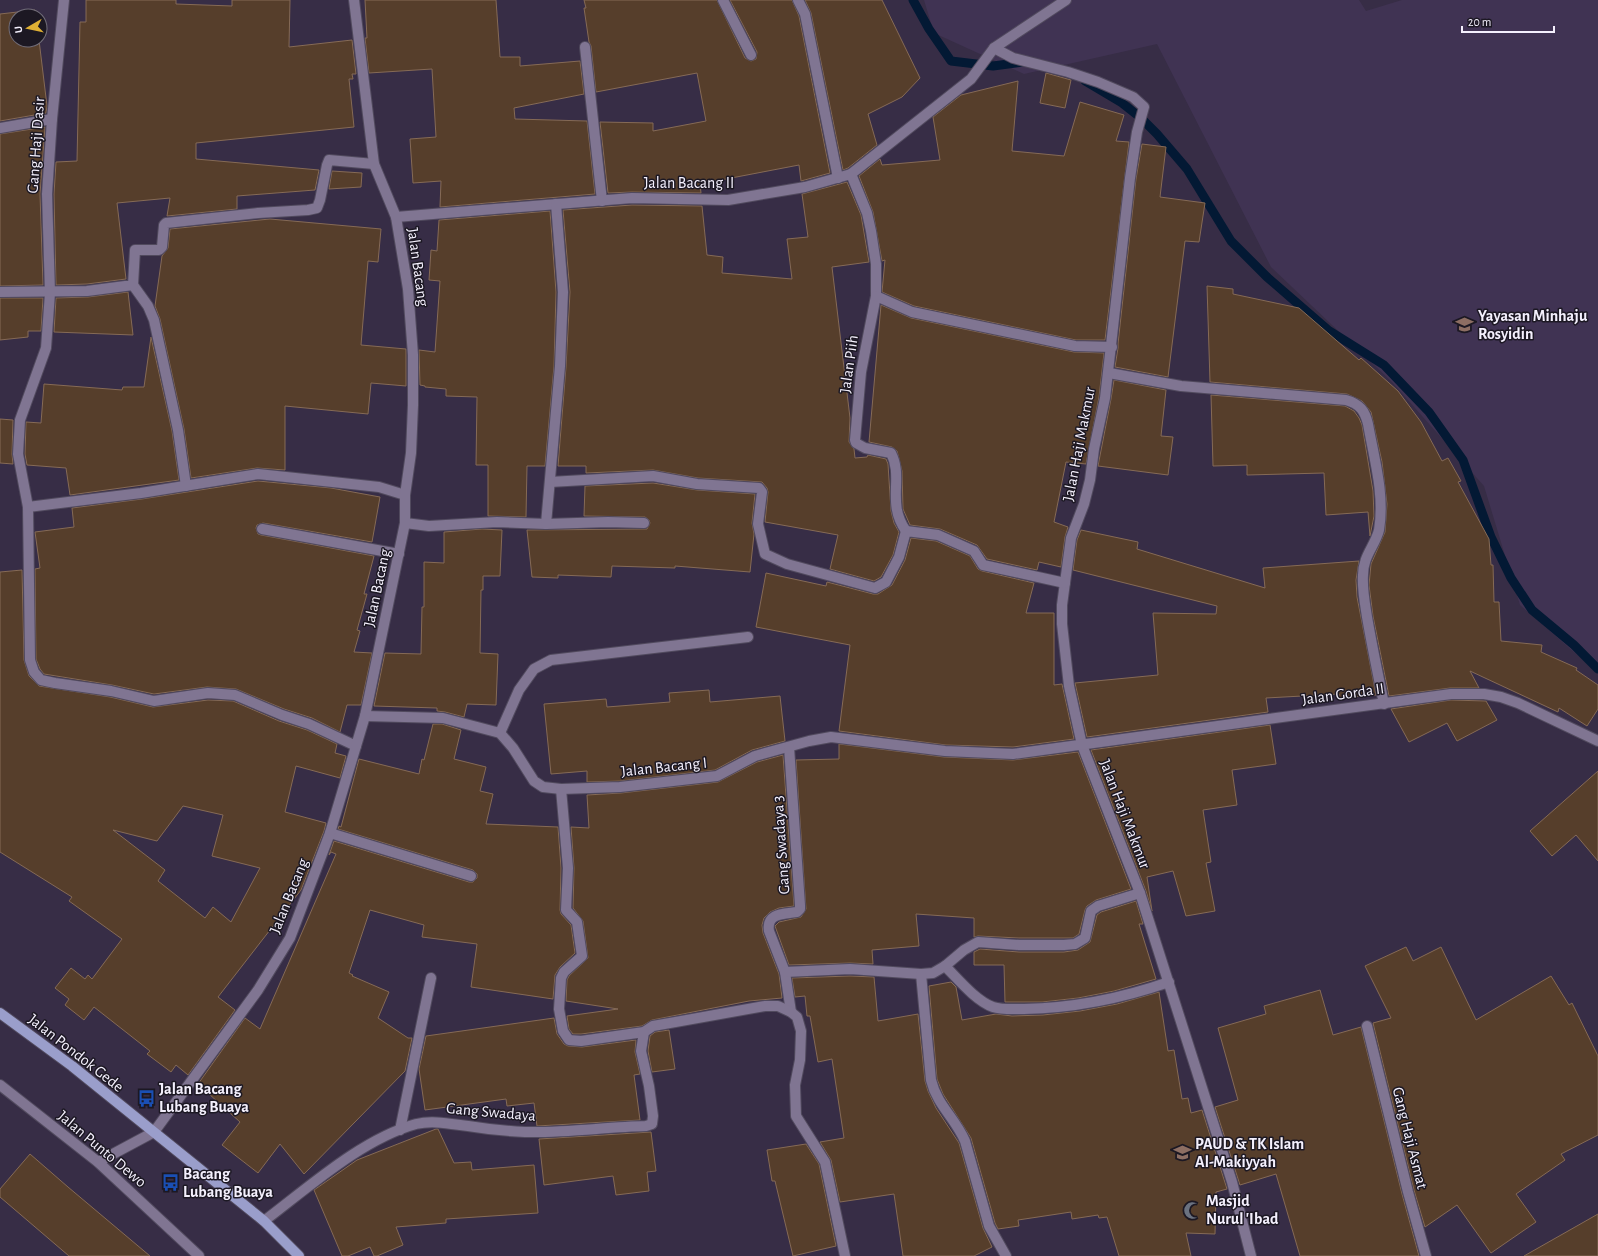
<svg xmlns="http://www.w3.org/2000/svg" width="1598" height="1256" font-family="'Alegreya Sans',sans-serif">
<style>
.built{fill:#403353}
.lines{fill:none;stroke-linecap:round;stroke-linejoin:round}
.stream{stroke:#031934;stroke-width:9}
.building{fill:#563e2b;stroke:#856a56;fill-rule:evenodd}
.lane-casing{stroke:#514a5e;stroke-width:12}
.street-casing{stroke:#514a5e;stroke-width:12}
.primary-casing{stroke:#514a5e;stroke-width:12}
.lane{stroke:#807592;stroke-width:10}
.street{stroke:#807592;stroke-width:10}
.primary{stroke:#9a9ecb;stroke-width:10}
.labels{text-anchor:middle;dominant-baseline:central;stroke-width:3;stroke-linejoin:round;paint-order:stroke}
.street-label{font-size:16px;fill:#f4f0fd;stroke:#1c1823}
.poi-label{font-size:16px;font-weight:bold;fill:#f4f0fd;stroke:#1c1823;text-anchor:start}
</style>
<rect width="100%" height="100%" fill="#372d46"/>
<path class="built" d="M924,0H1359L1366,11L1402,0H1598V673L1520,605L1484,486L1392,382L1271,267L1157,44L1024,74L934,33Z"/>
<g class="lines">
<g class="stream">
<path d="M913,0L929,29L951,61L993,66L1023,62"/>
<path d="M1085,81L1122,103L1141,118L1157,134L1187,169L1231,241L1267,277L1328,330L1384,365L1429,412L1463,460L1491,537L1511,578L1532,610L1574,645L1598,669"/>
</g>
</g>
<g class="building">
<path d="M86,0H176V4L232,6V0H290L289,47L352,40L356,74H352L353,79H349L354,127L196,143V159L319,170L315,190L237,196V209L167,216L170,198L117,203L126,279L87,284L56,285L54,194L56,162L77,161L80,22H86Z"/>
<path d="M365,0H496L500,57H520V66L580,61L584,94L514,108L515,119L587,121L595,194L440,207L441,181L413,183L410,139L436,137L432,69L369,73L365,38H367Z"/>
<path d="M584,0H717L745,58L751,61L756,59L757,52L730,0H792L799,16L830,173L801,181L799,165L700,184L701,193L632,192L608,193L600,122L653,123V131L706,121L697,73L596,92L591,46L589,42L584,8H586Z"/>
<path d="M805,0H882L920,78L902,97L868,114L877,145L848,168L843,170L811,13Z"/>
<path d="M35,10L36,16H16V40H39L47,106L46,113L0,121V14Z"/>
<path d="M1046,73L1071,80L1065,108L1040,103Z"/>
<path d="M1018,81L1012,151L1064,156L1080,102L1124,115L1116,141L1129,142L1105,340H1076L914,306L882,292L885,260L882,261L873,212L859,176L880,159L882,165L940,160L933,117L961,95Z"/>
<path d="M45,127L40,194L43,285L0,286V134Z"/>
<path d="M1142,144L1166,147L1160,197L1205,203L1199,242L1185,241L1168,377L1115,367L1118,348V344L1136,179Z"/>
<path d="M332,171L362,173L361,187L329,189Z"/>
<path d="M847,182L861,215L869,262L832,267L850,418L849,442L854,449L855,458L867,457L868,455L886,459L888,464L891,511L894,523L899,532L893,555L881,577L874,581L830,569L838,535L765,522L768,492L767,488L762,482L698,478L653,470L586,473V466H558L566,367L570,292L563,210L632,205L702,206L707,255L723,257L722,273L792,279L787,239L808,237L802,194Z"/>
<path d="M550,211L556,292L554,366L545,466H527L526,517L488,516V465H476L477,397L446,396V389L425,387V386L420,385L419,350L435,352L440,281L429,280L431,250L437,251L439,220Z"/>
<path d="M270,219L381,229L378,262L368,261L361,345L406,349V386L371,383L368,414L285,406V470L257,468L191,478L184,429L160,319L155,306L162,256L168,248L170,229Z"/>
<path d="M1207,286L1233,289V294L1299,308L1359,360L1361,358L1398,391L1421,422L1442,461L1448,458L1461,481L1458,482L1489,539L1491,565H1493L1494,602H1499L1501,641L1542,645L1541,652L1577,668L1576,670L1598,685V709L1587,726L1559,708L1558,712L1470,671L1479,688H1450L1389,696L1373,616L1369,585L1371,564L1385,532L1387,504L1382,462L1371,412L1362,401L1347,394L1210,382Z"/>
<path d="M128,292L133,335L54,332L56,298L88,297Z"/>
<path d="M0,298H43L41,331H28V337L0,340Z"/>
<path d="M881,305L911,318L1074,352L1104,353L1099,397L1086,464L1066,462L1054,522L1068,527L1065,537L1061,567L1039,562L1037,570L987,559L977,545L940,529L910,525L903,509L902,471L897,451L892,447L869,442Z"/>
<path d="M151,337L172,431L179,480L70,495L66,468L27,465L25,454L26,422L41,423L44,384L122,390L123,387H144Z"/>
<path d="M1114,380L1166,390L1161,436L1173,437L1168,475L1098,466L1111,399Z"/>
<path d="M1211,395L1345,406L1354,411L1359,418L1362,425L1373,491L1374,516L1370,536L1368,512L1326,515L1324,473L1247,475V465L1213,466Z"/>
<path d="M0,419L13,420L12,454L13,464L0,463Z"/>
<path d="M258,481L331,488L380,497L372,542L263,523L257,525L256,528L258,534L261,535L374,556L364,594H367L357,630L360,631L354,652L372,653L361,705H347L340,732L312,718L284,709L236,689L207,687L154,694L112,685L44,674L40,669L36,659L35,569L40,568L35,532L74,527L72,508L142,499Z"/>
<path d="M653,483L697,490L755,494L752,523L754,534L750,572L675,566V568L612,566L611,577L558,575V578L532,577L527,530L647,529L650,523L649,520L645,517L584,516L585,486Z"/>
<path d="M482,529L502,530L500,576H483V590H481L480,653L498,654L496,705L467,704L464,717L445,712L437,711V708L374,706L385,653L421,654L422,607H424V562L444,563V532Z"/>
<path d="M1081,530L1138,542L1137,549L1265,588L1263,568L1359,561L1356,580L1357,597L1376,695L1339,698V694L1266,698L1268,712L1087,737L1075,683L1158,675L1153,613L1216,614L1217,606L1073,570L1077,540Z"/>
<path d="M911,538L936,541L970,556L978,569L982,571L1034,583L1026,613H1054V685L1062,684L1074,739L1013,747L946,745L839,731L850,645L756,627L766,573L826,586L827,582L873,594H878L892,585L905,560Z"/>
<path d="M22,570L24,660L29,676L39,686L110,697L153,707L208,700L233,701L279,721L307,730L337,744L335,753L346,756L340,778L296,766L285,812L326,823L324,831L301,890L218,997L235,1010L188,1075L176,1065L171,1072L147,1054L150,1051L94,1007L84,1020L65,1005L69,999L55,988L71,968L85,979L88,975L92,979L122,939L69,901L72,897L0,852V572ZM183,806L223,815L212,856L260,868L231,922L213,907L205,918L158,881L165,870L113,830L157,841Z"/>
<path d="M709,690L710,702L780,696L785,741L752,750L715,770L620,781L587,782V771L551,774L544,704L606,699L607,707L670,702L669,693Z"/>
<path d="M1451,700L1486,701L1497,720L1457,741L1447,723L1409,742L1391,709Z"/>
<path d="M433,724H442L461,730L454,759L486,767L480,791L493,794L486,824L558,827L561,868L560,910L561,914L571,925L575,953L560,967L555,975L553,999L471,987L477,944L422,937L424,925L370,910L349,973L353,975L352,976L389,992L378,1018L408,1038H412L405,1071L304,1174L280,1144L258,1173L222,1145L240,1122L198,1084L245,1018L260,1029L336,854L331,852L329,855L334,841L469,882H473L477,878V874L473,870L338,829L339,826L341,827L359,759L419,774L422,759L424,760Z"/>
<path d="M1270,725L1276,764L1232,770L1237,805L1203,810L1211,862L1206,863L1215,911L1186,916L1173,871L1147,877L1152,911L1146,891L1091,750Z"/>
<path d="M839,744L944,757L1013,760L1078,752L1131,889L1096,900L1087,906L1085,910L1079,934L1073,938H1019L978,936L974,937V918L916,914L919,946L872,950L873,964L850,963L789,965L775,926L779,922L801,917L806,909L796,760L839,759Z"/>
<path d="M783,755L794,906L779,908L770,912L764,918L762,925L763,933L779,974L782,998L749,1001L652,1020L642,1026L581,1034H573L569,1029L567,1016L618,1009L566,1001L567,980L569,976L588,958L583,921L573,908L574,868L571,827L589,828L587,795L621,793L718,782L757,762Z"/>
<path d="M1598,771V861L1576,835L1552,856L1530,831Z"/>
<path d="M1136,901L1143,924H1139L1156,979L1114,991L1078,998L1042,1002H1005L1004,965H974V952L980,949L1019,952H1064L1078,950L1090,942L1097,915L1101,912Z"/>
<path d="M1406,947L1413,961L1441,947L1476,1020L1551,976L1569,1005L1572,1003L1598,1056V1135L1561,1154L1565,1160L1516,1194L1536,1222L1491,1253L1457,1205L1425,1227L1414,1190L1373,1023L1391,1018L1365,966Z"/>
<path d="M850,976L874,977L878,1021L918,1014L925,1081L928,1091L936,1108L959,1143L983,1228L992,1247L974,1256H903L894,1194L840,1202L831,1160L820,1142L844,1138L832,1059L818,1062L810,1016H807L805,996L795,997L792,978Z"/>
<path d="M951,982L956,987L962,1020L996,1014L1012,1016L1043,1015L1080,1011L1117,1004L1159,992L1168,1051L1174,1050L1182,1099L1188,1098L1191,1113L1202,1110L1227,1189L1216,1192L1215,1234L1186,1233L1191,1256H1119L1107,1217L1099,1218L1098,1215L1072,1219L1071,1212L1018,1220L1019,1226L998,1229L995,1223L971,1138L943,1094L937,1079L929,986Z"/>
<path d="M1320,990L1333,1035L1361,1027L1402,1194L1419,1256H1300L1276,1174L1240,1185L1215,1107L1238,1100L1218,1028L1266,1014L1264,1006Z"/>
<path d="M554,1018L557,1034L564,1044L568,1046L582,1047L636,1040L635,1052L640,1074L634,1075L640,1120L537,1126L534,1103L507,1106L506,1099L425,1110L419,1069L426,1036Z"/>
<path d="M669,1030L675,1069L652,1072L648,1051L650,1036L655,1032Z"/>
<path d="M436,1129H438L454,1163L471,1162L472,1170L534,1165L538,1213L446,1219V1223L396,1227L403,1245L377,1256H374L370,1247L348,1256H342L314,1190L357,1160Z"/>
<path d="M651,1132L656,1171L647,1172L649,1191L616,1195L613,1176L544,1185L539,1139Z"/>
<path d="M806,1144L819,1164L836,1246L793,1256L775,1181H772L767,1150Z"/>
<path d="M30,1154L68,1187L150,1256H69L0,1197V1189Z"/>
<path d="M1598,1214V1256H1524Z"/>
</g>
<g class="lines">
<defs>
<path id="lane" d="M262,529L399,554"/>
<g id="street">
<path d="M64,0L52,119L47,194L50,293L46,348L20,420L18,454L28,507L30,660L34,672L41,680L55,683L111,691L154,701L208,693L235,695L282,715L309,724L356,746"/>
<path d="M723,0L751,55"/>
<path d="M798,0L805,14L838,178"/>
<path d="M585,47L602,201"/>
<path d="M994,48L1013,58L1068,72L1098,82L1133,97L1144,107L1137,132L1130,178L1105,398L1094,449L1090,480L1084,504L1071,538L1062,605V624L1069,686L1082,745L1140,893L1232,1182L1251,1256"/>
<path d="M0,128L52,119"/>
<path d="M851,174L867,213L871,231L876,264V296L861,372L855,440L856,443L865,448L891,453C904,478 886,503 906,531"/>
<path d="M396,217L632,198L728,200L805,187L851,174L971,79L994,48L1066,0"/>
<path d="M133,285L148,306L154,320L178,430L186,486"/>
<path d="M0,292L87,291L133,285L135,250H159L162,247L164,225L166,223L258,213L308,210L317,208L320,200L327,165L329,160L374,164"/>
<path d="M876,296L912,312L1075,346L1112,347"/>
<path d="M1109,373L1181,386L1346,400C1360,404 1365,411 1368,424C1374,458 1385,495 1379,530C1375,546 1363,556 1363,575C1362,589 1365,604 1367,617C1372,646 1378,675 1384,704"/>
<path d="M550,482L653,476L697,484L759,488L762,492L758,524L765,554L787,564L875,588L886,582L899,557L906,531L938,535L974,551L983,565L1065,583"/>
<path d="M28,507L141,493L258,474L379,487L405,495"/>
<path d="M405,523L429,526L497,522L546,524L608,522L644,523"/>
<path d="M546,524L560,366L563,292L556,204"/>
<path d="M365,716L443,718L500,733L513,748L534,781L543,787L561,789L620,787L717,776L755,756L809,741L831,737L945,751L1013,754L1451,694H1484L1501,697L1518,703L1598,741"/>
<path d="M500,733L519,690L534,669L551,660L748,637"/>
<path d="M789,747L800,905V909L797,912C783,914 766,913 769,931L785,972L791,1012"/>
<path d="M561,789L568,868L566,910L577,922L582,956L564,972L561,978L559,1009L563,1031L569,1040L581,1041L644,1032L653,1026L765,1006H778L791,1012L797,1017L801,1031L800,1060L795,1085L796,1116L825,1162L845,1256"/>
<path d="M330,833L471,876"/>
<path d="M945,966C958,979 976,1001 993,1007C1002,1010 1014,1009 1024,1009C1073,1008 1123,998 1169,982"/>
<path d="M785,972L850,969L921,974L933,973L945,966L964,950L978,942L1019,945H1064L1075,944L1085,938L1091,911L1098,906L1140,893"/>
<path d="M921,974L931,1080C937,1105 955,1118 965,1141L989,1226L1006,1256"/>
<path d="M1367,1026L1408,1192L1426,1256"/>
<path d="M0,1085L98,1162L199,1256"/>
<path d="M400,1130L431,978"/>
<path d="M98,1162L154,1132L258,990L290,938L330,833L365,716L405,523V495L411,453L413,405V355L408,289L396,217L374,164L354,0"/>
<path d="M264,1221C309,1187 362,1139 416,1124C433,1120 451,1124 468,1126C486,1129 506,1131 525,1132C566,1133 606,1127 646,1126L652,1124L653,1116L649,1086L641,1051L644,1032"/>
</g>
<path id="primary" d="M0,1013L72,1066L264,1221L299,1256"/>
</defs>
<use href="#lane" class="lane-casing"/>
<use href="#street" class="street-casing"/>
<use href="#primary" class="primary-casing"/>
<use href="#lane" class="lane"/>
<use href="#street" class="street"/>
<use href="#primary" class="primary"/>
</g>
<defs>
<symbol id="school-bare" viewBox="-9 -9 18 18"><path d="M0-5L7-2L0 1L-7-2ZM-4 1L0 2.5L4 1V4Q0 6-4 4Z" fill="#8d6e63" stroke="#1c1823" stroke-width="2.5" paint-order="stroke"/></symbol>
<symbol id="bus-bare" viewBox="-9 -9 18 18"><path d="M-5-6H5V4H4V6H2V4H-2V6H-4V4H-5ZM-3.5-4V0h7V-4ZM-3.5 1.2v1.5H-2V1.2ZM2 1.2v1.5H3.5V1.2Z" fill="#1a4fb4" stroke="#1c1823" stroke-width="2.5" paint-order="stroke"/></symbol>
<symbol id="mosque-bare" viewBox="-9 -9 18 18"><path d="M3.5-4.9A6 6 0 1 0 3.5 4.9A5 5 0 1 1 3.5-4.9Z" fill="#6b7280" stroke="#1c1823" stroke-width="2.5" paint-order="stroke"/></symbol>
</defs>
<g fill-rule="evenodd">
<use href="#school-bare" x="1452" y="312" width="25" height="25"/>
<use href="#bus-bare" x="134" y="1086" width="25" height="25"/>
<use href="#school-bare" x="1170" y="1140" width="25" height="25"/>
<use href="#bus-bare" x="158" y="1170" width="25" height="25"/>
<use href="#mosque-bare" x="1180" y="1198" width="25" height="25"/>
</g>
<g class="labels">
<g class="street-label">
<text transform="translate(36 145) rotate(-86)">Gang Haji Dasir</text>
<text x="689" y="183">Jalan Bacang II</text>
<text transform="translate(418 267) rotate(82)">Jalan Bacang</text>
<text transform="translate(849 364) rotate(-82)">Jalan Piih</text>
<text transform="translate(1079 444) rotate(-79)">Jalan Haji Makmur</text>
<text transform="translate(377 588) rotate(-78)">Jalan Bacang</text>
<text transform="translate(1343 694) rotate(-8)">Jalan Gorda II</text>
<text transform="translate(664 767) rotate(-6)">Jalan Bacang I</text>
<text transform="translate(1125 814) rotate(69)">Jalan Haji Makmur</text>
<text transform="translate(781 845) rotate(-94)">Gang Swadaya 3</text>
<text transform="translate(289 896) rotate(-68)">Jalan Bacang</text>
<text transform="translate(76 1053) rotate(38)">Jalan Pondok Gede</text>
<text transform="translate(491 1112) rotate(5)">Gang Swadaya</text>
<text transform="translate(1410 1138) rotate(76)">Gang Haji Asmat</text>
<text transform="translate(102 1149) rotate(40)">Jalan Punto Dewo</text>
</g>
<g class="poi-label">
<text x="1478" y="316">Yayasan Minhaju<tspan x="1478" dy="18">Rosyidin</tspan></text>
<text x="159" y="1089">Jalan Bacang<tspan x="159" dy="18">Lubang Buaya</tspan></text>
<text x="1195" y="1144">PAUD &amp; TK Islam<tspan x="1195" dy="18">Al-Makiyyah</tspan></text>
<text x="183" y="1174">Bacang<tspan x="183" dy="18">Lubang Buaya</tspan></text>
<text x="1206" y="1201">Masjid<tspan x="1206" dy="18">Nurul 'Ibad</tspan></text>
</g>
</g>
<g transform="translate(28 28) rotate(261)"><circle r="19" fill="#1c1823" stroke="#726e7a"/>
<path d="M0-3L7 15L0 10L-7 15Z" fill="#dfb034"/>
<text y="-6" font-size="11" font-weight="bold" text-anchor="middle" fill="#f4f0fd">U</text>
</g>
<path d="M1462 26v6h92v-6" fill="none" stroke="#f4f0fd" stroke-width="2"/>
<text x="1468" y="26" font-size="12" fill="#f4f0fd" stroke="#1c1823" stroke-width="3" paint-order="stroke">20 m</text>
</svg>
